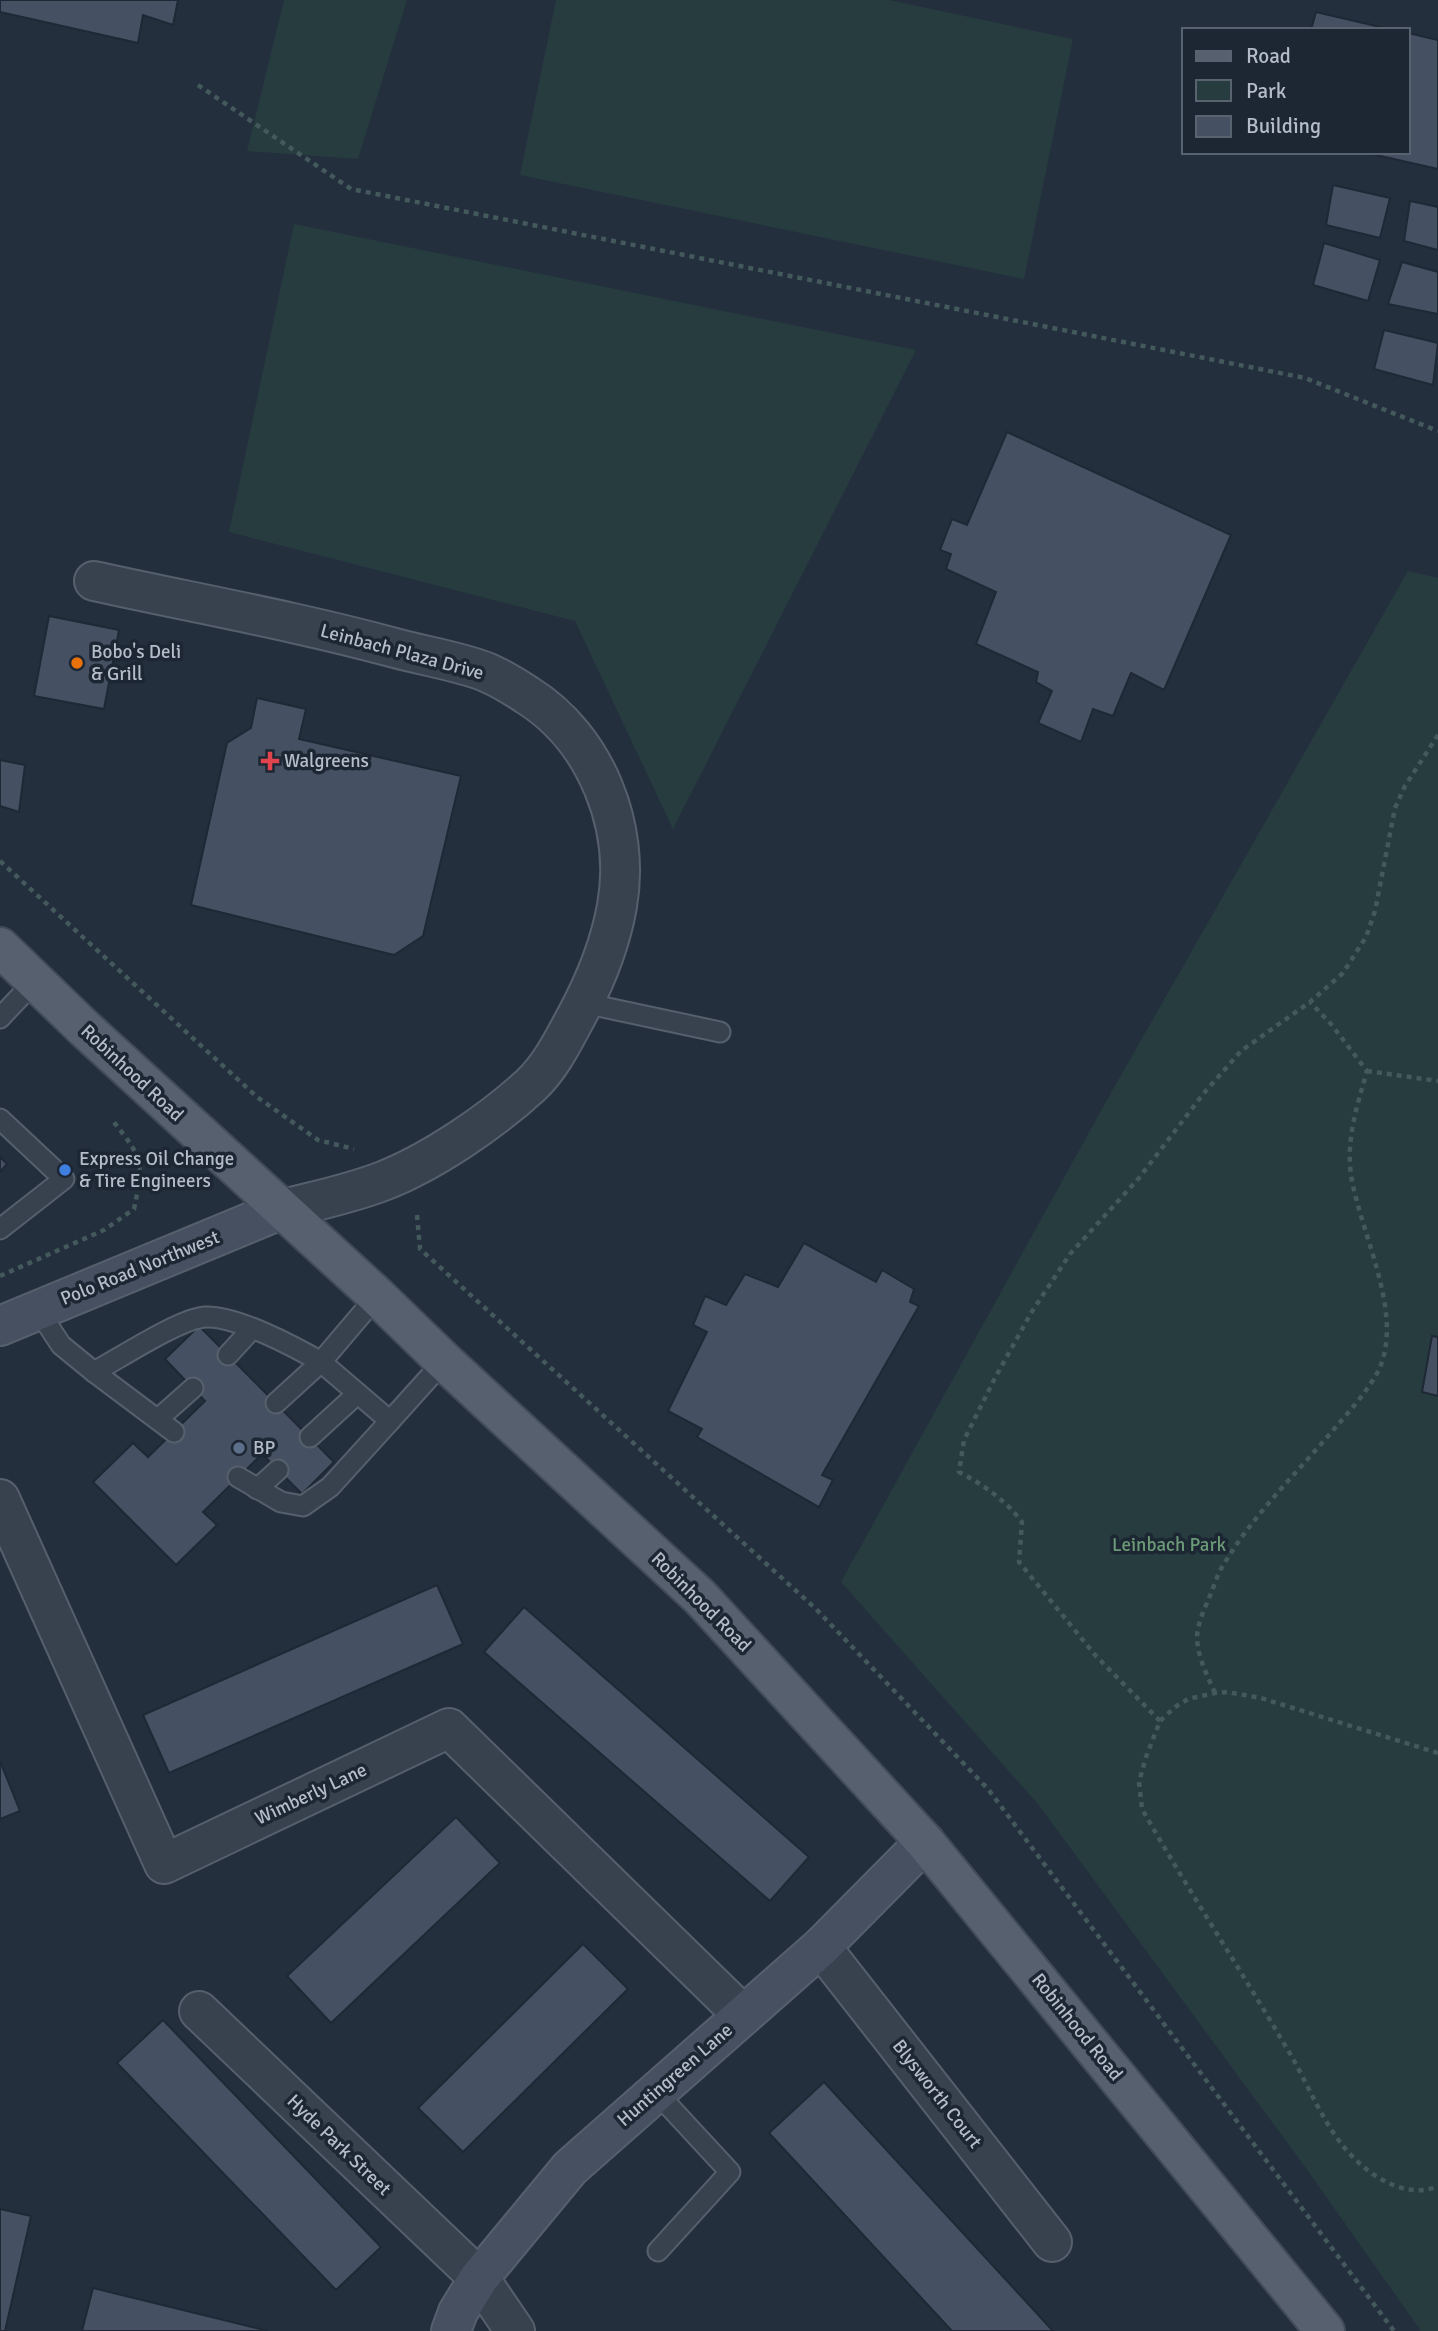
<svg xmlns="http://www.w3.org/2000/svg" width="1438" height="2331" font-family="Signika,sans-serif">
<style>
.green{fill:#263c3f}
.building{fill:#455162;stroke:#1f2835;stroke-width:2}
.lines{fill:none;stroke-linecap:round;stroke-linejoin:round}
.lane-casing{stroke:#565f6c;stroke-width:23}
.street-casing{stroke:#565f6c;stroke-width:42}
.secondary-casing{stroke:#565f6c;stroke-width:42}
.primary-casing{stroke:#414a57;stroke-width:42}
.path{stroke:#44595c;stroke-width:4.5;stroke-dasharray:5 5;stroke-linecap:butt}
.lane{stroke:#38414e;stroke-width:19}
.street{stroke:#38414e;stroke-width:38}
.secondary{stroke:#465061;stroke-width:38}
.primary{stroke:#56606e;stroke-width:38}
.food-dot{fill:#e8710a;stroke:#1d2633;stroke-width:2.5}
.health-dot{fill:#e0444e;stroke:#1d2633;stroke-width:2.5}
.shop-dot{fill:#3f7fe0;stroke:#1d2633;stroke-width:2.5}
.service-dot{fill:#5c6f8a;stroke:#1d2633;stroke-width:2.5}
.labels{text-anchor:middle;dominant-baseline:central;stroke-width:7;stroke-linejoin:round;paint-order:stroke}
.poi-label{font-size:19px;fill:#b4bcc9;stroke:#1d2633;text-anchor:start}
.street-label{font-size:19px;fill:#b4bcc9;stroke:#1d2633}
.park-label{font-size:19px;fill:#6b9a76;stroke:#1d2633}
</style>
<rect width="100%" height="100%" fill="#242f3e"/>
<g class="green">
<path d="M284,0H407L358,159L247,151Z"/>
<path d="M556,0H889L1073,39L1024,279L520,175Z"/>
<path d="M294,224L916,350L673,829L575,621L229,532Z"/>
<path d="M1408,571L1438,578V2331H1421L1303,2164L1038,1804L841,1582L1103,1107Z"/>
</g>
<g class="building">
<path d="M0,0H178L173,25L143,15L138,43L0,12Z"/>
<path d="M1316,12L1393,30H1311Z"/>
<path d="M1408,33L1438,40V169L1363,152H1408Z"/>
<path d="M1333,185L1390,198L1380,238L1326,225Z"/>
<path d="M1410,201L1438,207V250L1404,241Z"/>
<path d="M1324,243L1380,260L1368,301L1313,285Z"/>
<path d="M1402,262L1438,272V314L1388,304Z"/>
<path d="M1384,330L1438,343L1433,385L1374,369Z"/>
<path d="M1007,432L1231,535L1164,690L1131,673L1113,716L1093,709L1081,742L1038,723L1052,691L1036,682L1038,672L976,644L996,592L946,569L951,554L940,550L952,519L967,525Z"/>
<path d="M49,616L119,630L104,709L34,696Z"/>
<path d="M257,698L306,709L299,739L461,776L423,936L394,955L191,905L227,743L251,728Z"/>
<path d="M0,760L25,765L19,812L0,806Z"/>
<path d="M0,1157L7,1164L0,1172Z"/>
<path d="M804,1243L876,1282L882,1270L914,1289L910,1302L919,1306L822,1475L833,1480L819,1507L697,1437L702,1429L668,1411L707,1332L693,1325L705,1296L726,1305L745,1274L778,1287Z"/>
<path d="M199,1326L334,1462L302,1494L262,1454L203,1512L217,1525L176,1565L93,1482L133,1443L148,1457L205,1401L165,1359Z"/>
<path d="M1432,1336L1438,1337V1396L1422,1392Z"/>
<path d="M437,1585L463,1644L169,1773L143,1715Z"/>
<path d="M524,1607L809,1857L770,1901L484,1652Z"/>
<path d="M0,1761L20,1811L0,1819Z"/>
<path d="M456,1817L500,1863L331,2023L287,1976Z"/>
<path d="M583,1944L628,1989L463,2152L418,2108Z"/>
<path d="M163,2020L381,2247L336,2290L117,2063Z"/>
<path d="M824,2082L1053,2331H952L769,2133Z"/>
<path d="M0,2209L31,2216L5,2331H0Z"/>
<path d="M93,2288L268,2331H82Z"/>
</g>
<g class="lines">
<defs>
<g id="lane">
<path d="M584,1003L720,1032"/>
<path d="M0,1018L35,981"/>
<path d="M0,1119L64,1179L0,1229"/>
<path d="M377,1296L321,1362L390,1421L444,1361"/>
<path d="M38,1310L61,1345L94,1372C120,1358 179,1319 205,1317C235,1315 295,1347 321,1362L276,1403"/>
<path d="M228,1355L252,1329"/>
<path d="M94,1372L174,1432"/>
<path d="M158,1419L193,1388"/>
<path d="M310,1437L357,1394"/>
<path d="M238,1477L281,1502L303,1506L330,1487L390,1421"/>
<path d="M257,1489L278,1470"/>
<path d="M656,2092L730,2172L658,2251"/>
</g>
<g id="street">
<path d="M94,581C194,603 296,621 395,648C424,656 458,661 486,672C500,678 515,687 527,695C596,738 631,827 617,906C610,945 595,982 576,1017C563,1041 551,1066 531,1085C492,1121 432,1162 383,1181C350,1194 314,1201 280,1210"/>
<path d="M0,1499L164,1864L449,1728L743,2015"/>
<path d="M821,1947L1052,2242"/>
<path d="M199,2011L479,2278L515,2331"/>
</g>
<g id="secondary">
<path d="M0,1326L280,1210"/>
<path d="M451,2331L458,2312L479,2278L570,2168L821,1947L925,1842"/>
</g>
<path id="primary" d="M0,947L84,1028L377,1296L444,1361L700,1597L925,1842L1325,2331"/>
</defs>
<use href="#lane" class="lane-casing"/>
<use href="#street" class="street-casing"/>
<use href="#secondary" class="secondary-casing"/>
<use href="#primary" class="primary-casing"/>
<g class="path">
<path d="M198,85L351,189L1305,378L1438,431"/>
<path d="M0,861L257,1097L318,1140L354,1149"/>
<path d="M1367,1071L1438,1081"/>
<path d="M417,1215L420,1249L816,1609L988,1789L1394,2331"/>
<path d="M0,1276L104,1230L134,1209C144,1161 143,1159 113,1121"/>
<path d="M1215,1693C1207,1675 1198,1658 1197,1638C1197,1625 1204,1610 1209,1598C1214,1587 1217,1574 1224,1564C1253,1515 1297,1473 1334,1429C1349,1412 1365,1394 1376,1375C1408,1319 1360,1234 1351,1175C1346,1139 1357,1106 1367,1071L1331,1024L1310,1002"/>
<path d="M1160,1721L1096,1656L1019,1562L1022,1522C1005,1500 984,1485 959,1472L964,1440L995,1378L1031,1313L1070,1254L1139,1178L1204,1093L1241,1051L1310,1002L1343,973L1366,937L1375,911L1395,808L1405,786L1438,735"/>
<path d="M1438,1753L1261,1698L1227,1692L1215,1693L1188,1699L1175,1707L1160,1721L1146,1757L1139,1782L1142,1809C1188,1890 1239,1967 1286,2047C1309,2084 1324,2130 1356,2160C1376,2180 1410,2199 1438,2186"/>
</g>
<use href="#lane" class="lane"/>
<use href="#street" class="street"/>
<use href="#secondary" class="secondary"/>
<use href="#primary" class="primary"/>
</g>
<circle class="food-dot" cx="77" cy="663" r="7"/>
<path class="health-dot" d="M266.5 750.5h7v7h7v7h-7v7h-7v-7h-7v-7h7z"/>
<circle class="shop-dot" cx="65" cy="1170" r="7"/>
<circle class="service-dot" cx="239" cy="1448" r="7"/>
<g class="labels">
<g class="poi-label">
<text x="91" y="652">Bobo's Deli<tspan x="91" dy="22">&amp; Grill</tspan></text>
<text x="284" y="761">Walgreens</text>
<text x="79" y="1159">Express Oil Change<tspan x="79" dy="22">&amp; Tire Engineers</tspan></text>
<text x="253" y="1448">BP</text>
</g>
<g class="street-label">
<text transform="translate(402 652) rotate(15)">Leinbach Plaza Drive</text>
<text transform="translate(132 1073) rotate(43)">Robinhood Road</text>
<text transform="translate(140 1268) rotate(-22)">Polo Road Northwest</text>
<text transform="translate(701 1602) rotate(45)">Robinhood Road</text>
<text transform="translate(311 1794) rotate(-25)">Wimberly Lane</text>
<text transform="translate(1077 2027) rotate(51)">Robinhood Road</text>
<text transform="translate(675 2075) rotate(-41)">Huntingreen Lane</text>
<text transform="translate(937 2094) rotate(52)">Blysworth Court</text>
<text transform="translate(339 2145) rotate(44)">Hyde Park Street</text>
</g>
<g class="park-label">
<text x="1169" y="1545">Leinbach Park</text>
</g>
</g>
<rect x="1182" y="28" width="228" height="126" fill="#1d2633" stroke="#59626f" stroke-width="2"/>
<rect x="1196" y="51" width="35" height="10" fill="#56606e" stroke="#59626f" stroke-width="2"/>
<text x="1246" y="63" font-size="21" fill="#b4bcc9">Road</text>
<rect x="1196" y="80" width="35" height="21" fill="#263c3f" stroke="#59626f" stroke-width="2"/>
<text x="1246" y="98" font-size="21" fill="#b4bcc9">Park</text>
<rect x="1196" y="116" width="35" height="21" fill="#455162" stroke="#59626f" stroke-width="2"/>
<text x="1246" y="133" font-size="21" fill="#b4bcc9">Building</text>
</svg>
